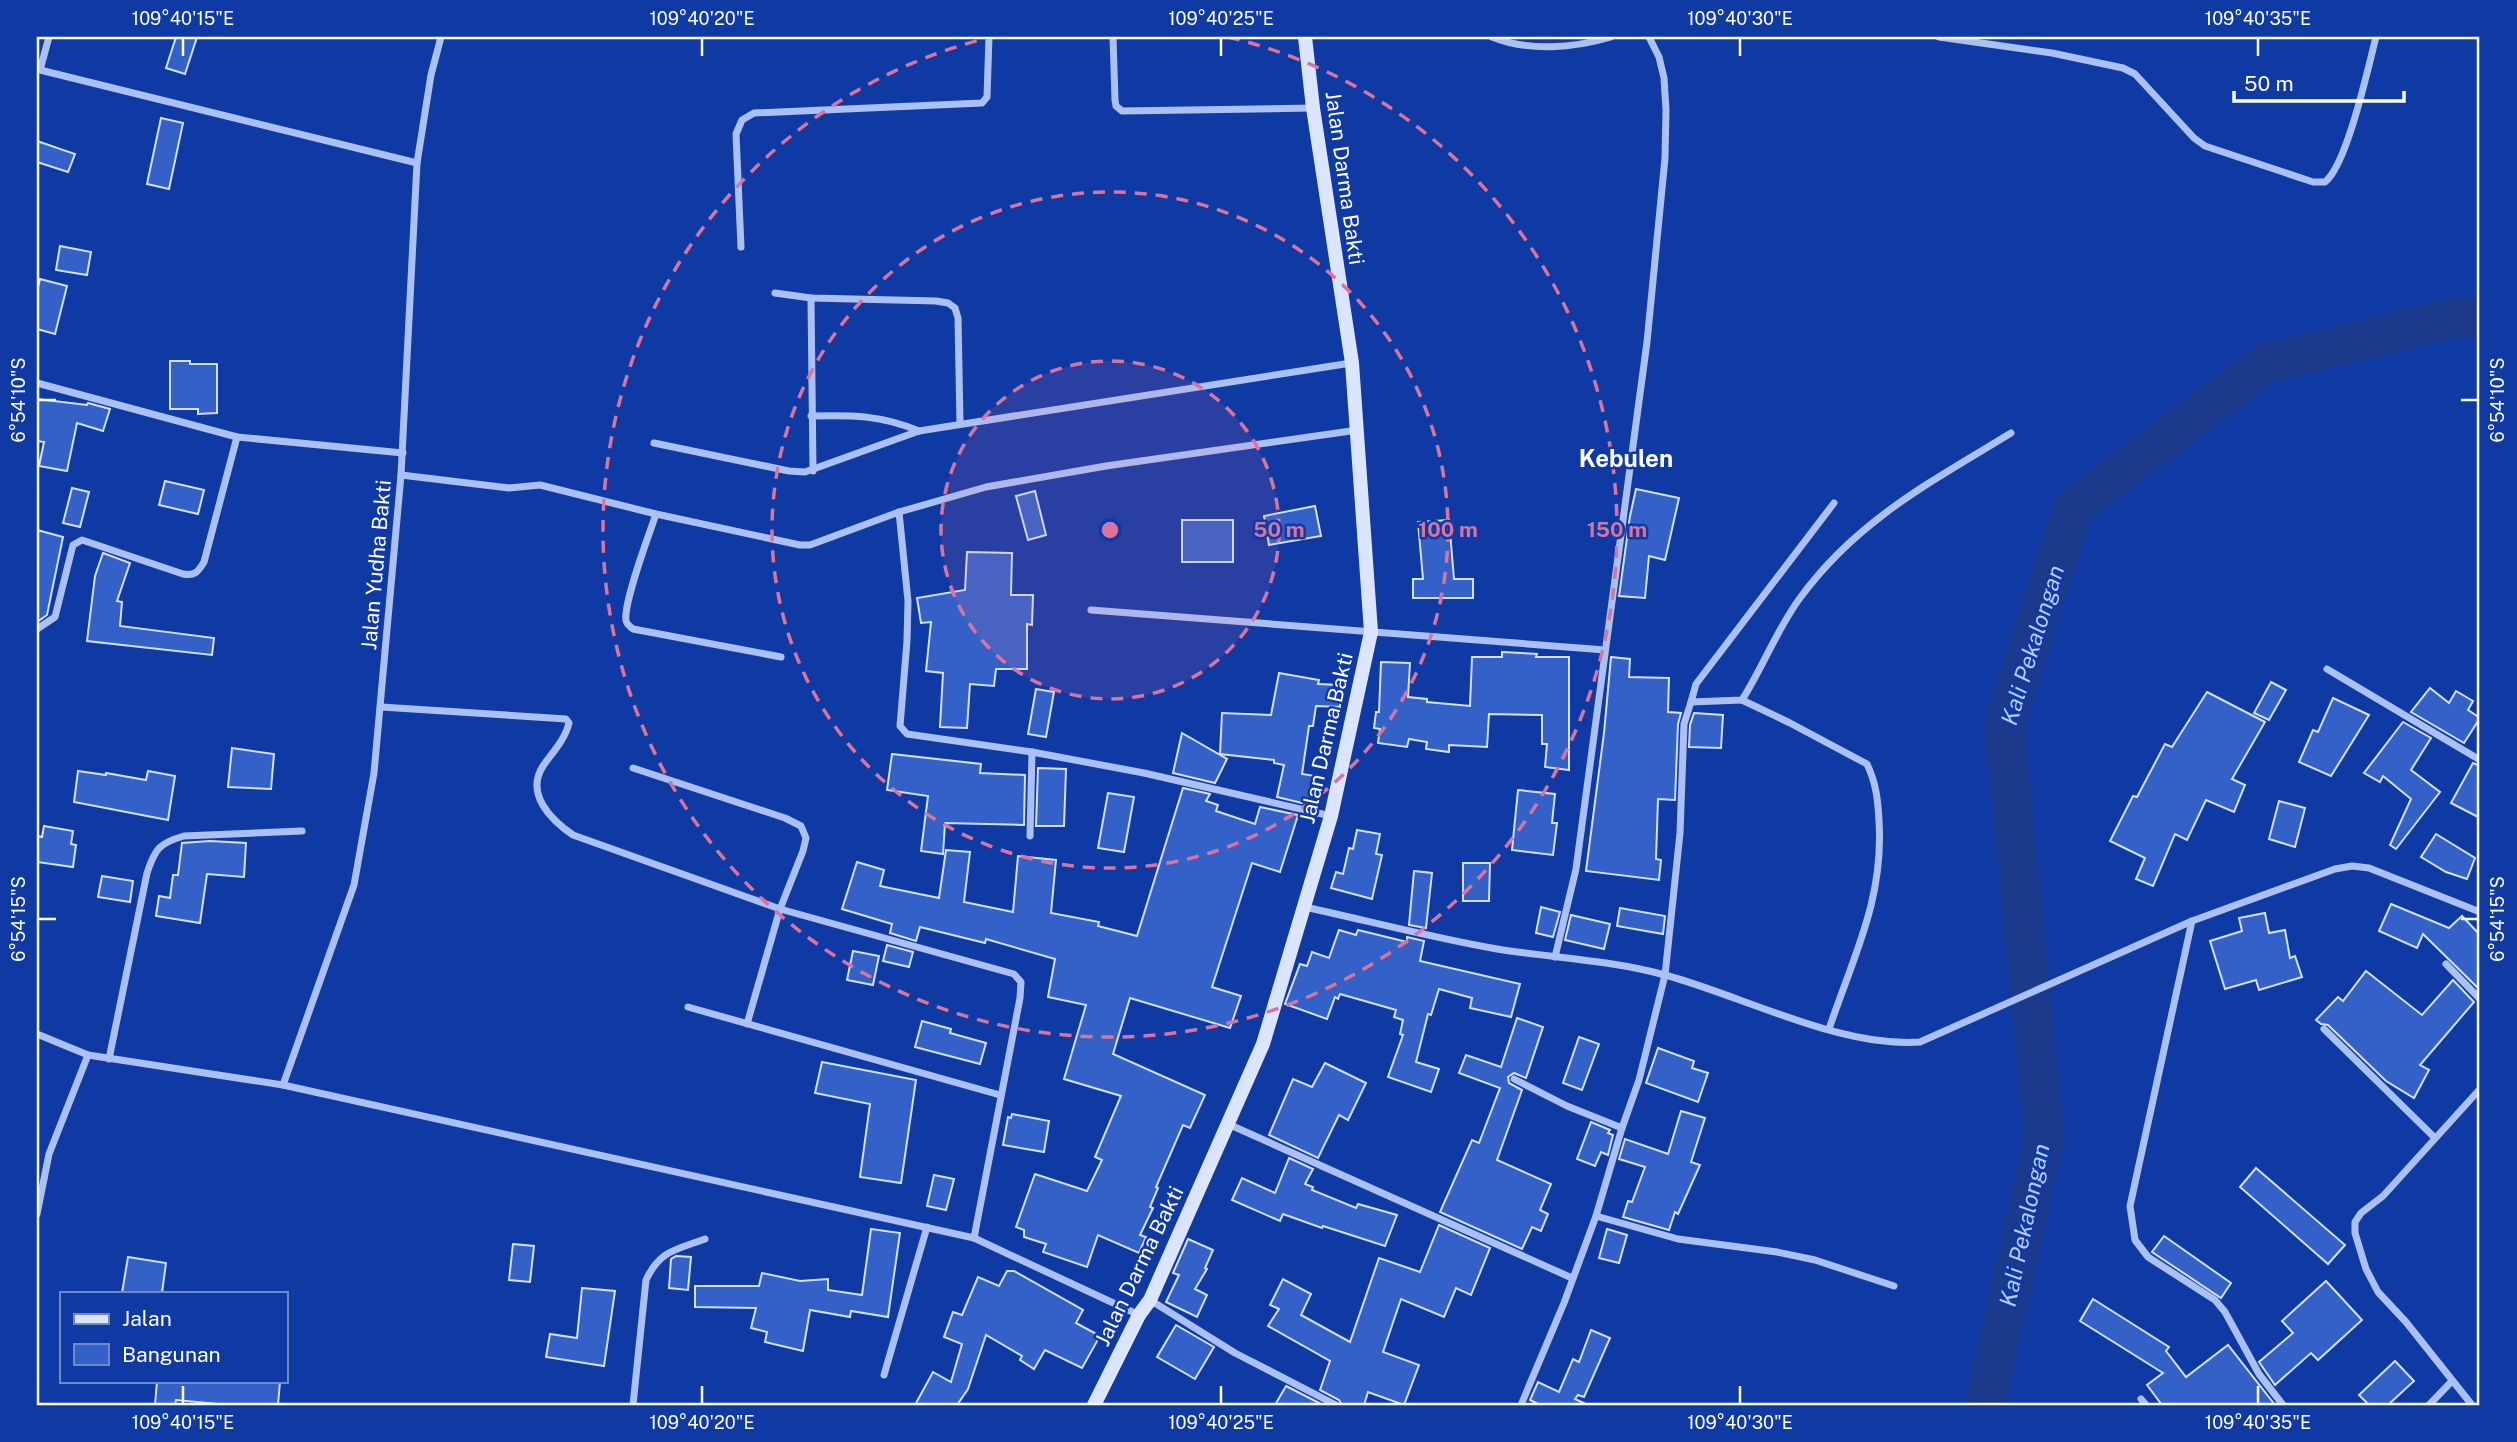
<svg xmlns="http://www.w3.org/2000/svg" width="2517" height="1442" font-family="'Public Sans',sans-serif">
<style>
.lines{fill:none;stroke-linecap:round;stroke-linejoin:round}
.river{stroke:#1b3a8c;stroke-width:40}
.building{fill:#3461c8;stroke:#d4e1fe;stroke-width:2}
.street{stroke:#abc1f6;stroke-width:7}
.secondary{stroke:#dce5fe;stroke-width:14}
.ticks{fill:none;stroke:#fff;stroke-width:2.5}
.ring{fill:none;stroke:#da749d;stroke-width:3.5;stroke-dasharray:12 9}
.labels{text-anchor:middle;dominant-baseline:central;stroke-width:5;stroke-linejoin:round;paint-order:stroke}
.street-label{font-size:21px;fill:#fff;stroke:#103aa3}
.water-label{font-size:23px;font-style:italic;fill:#b8cdfc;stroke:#103aa3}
.quarter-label{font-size:24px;font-weight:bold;fill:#fff;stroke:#103aa3}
.centre{fill:#da749d;stroke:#103aa3;stroke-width:3.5}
.ring-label{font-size:21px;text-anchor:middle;font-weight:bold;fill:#da749d;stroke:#103aa3;stroke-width:5;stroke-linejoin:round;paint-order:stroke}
.neatline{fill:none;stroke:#fff;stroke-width:2.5}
.ticks-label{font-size:18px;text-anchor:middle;fill:#fff}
</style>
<rect width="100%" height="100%" fill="#103aa3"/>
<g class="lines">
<path class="river" d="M1985,1405L2044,1137L2004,724L2074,506L2264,364L2458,317L2480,318"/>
</g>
<g class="building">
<path d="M176,37H197L185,74L166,68Z"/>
<path d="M161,118L183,123L169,189L147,184Z"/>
<path d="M37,141L75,154L68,172L37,162Z"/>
<path d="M60,246L91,252L87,275L56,270Z"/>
<path d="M40,279L67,286L55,334L37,329V291Z"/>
<path d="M170,361H190V364H217V413L198,414V409H170Z"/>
<path d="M37,399L87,405L88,403L110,409L103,431L77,423L67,471L39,466L44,442L37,441Z"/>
<path d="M165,481L204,490L198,514L159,505Z"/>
<path d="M72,488L89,492L80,527L63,523Z"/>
<path d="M1636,489L1679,498L1665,560L1649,556L1645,598L1619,596L1630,516Z"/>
<path d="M1035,491L1046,535L1028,540L1016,496Z"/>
<path d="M1315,506L1321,536L1269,545L1264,516Z"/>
<rect x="1182" y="520" width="51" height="42"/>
<path d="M1449,520L1454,579H1473V598H1413V579H1423L1418,522Z"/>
<path d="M37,530L63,537L47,615L37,622Z"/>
<path d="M967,552L1012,553L1011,595H1033L1032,625L1027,624V669H996L994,686L970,684L967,728L940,727L943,673L926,671L931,622L921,623L917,598L965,590Z"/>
<path d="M103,553L130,563L117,601L122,602L120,626L214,638L212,655L87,641L95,576Z"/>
<path d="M1502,652L1537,654L1536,657H1569V770L1545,767L1547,744H1542V715L1489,714L1487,747L1449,745V752L1426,749L1427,742L1409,739L1407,747L1378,743L1380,729L1374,728L1376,712H1379L1381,662L1410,663L1408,697L1427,699V702L1470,706L1472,657H1502Z"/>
<path d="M1611,657L1630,659L1629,677L1669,678L1668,712L1681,713L1678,724L1675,800L1658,799L1656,859L1661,860L1659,880L1586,871L1604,733Z"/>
<path d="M1279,673L1319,680L1318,684L1340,685V707L1316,706L1313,726H1309L1302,774L1315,776L1311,801L1303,800L1302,803L1277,797L1284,765L1274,763V760L1220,754L1222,713L1271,715Z"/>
<path d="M2271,682L2286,690L2269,720L2254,713Z"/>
<path d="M2430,688L2449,703L2456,691L2473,701L2468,710L2480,718L2464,743L2411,712Z"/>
<path d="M1036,689L1054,692L1046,737L1028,734Z"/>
<path d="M2207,692L2265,722L2232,779L2245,785L2234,812L2206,800L2187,840L2175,834L2153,886L2136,879L2145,858L2110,841L2133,796L2137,797L2165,744L2172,747Z"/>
<path d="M2333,698L2369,715L2331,776L2299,762L2313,730L2318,732Z"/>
<path d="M1694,713L1723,715L1721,748L1689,747L1690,725Z"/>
<path d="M2403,722L2431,738L2411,770L2440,792L2396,849L2390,845L2411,799L2383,776L2380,782L2364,773Z"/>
<path d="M1182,733L1227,759L1215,783L1173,773Z"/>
<path d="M232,748L274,754L271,789L228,787Z"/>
<path d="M892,754L981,764L980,773L1025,775L1024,825L945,823L943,854L921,851L928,796L887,790Z"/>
<path d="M2473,763L2480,766V818L2451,803Z"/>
<path d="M1038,768L1066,769L1064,826H1036Z"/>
<path d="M78,771L106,775V773L146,780L148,771L175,776L168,820L74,802Z"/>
<path d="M1183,788L1210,794L1206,801L1218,805L1216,811L1255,824L1260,807L1298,815L1280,872L1252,863L1212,987L1241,996L1230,1028L1130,998L1113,1054L1205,1095L1190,1128L1183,1125L1156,1187L1158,1188L1150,1207L1153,1208L1140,1235L1146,1237L1139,1253L1098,1235L1087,1267L1043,1252L1046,1244L1024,1237V1230L1016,1227L1035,1174L1087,1191L1102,1160L1095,1157L1121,1096L1064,1079L1086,1005L1048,997L1055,959L986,939L985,943L920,927L916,941L890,933L892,924L842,909L857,862L884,870L880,886L939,898L946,850L970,852L964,902L1013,912L1018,856L1056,860L1051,913L1099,922L1098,926L1137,936Z"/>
<path d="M1518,790L1555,794L1552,823H1557L1553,855L1512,850Z"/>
<path d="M1108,793L1134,797L1124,852L1098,848Z"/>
<path d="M2279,801L2305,808L2295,847L2269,839Z"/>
<path d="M44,826L73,831L71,844L76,845L73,867L37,862V836L42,837Z"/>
<path d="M1357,830L1380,834L1376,854L1382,855L1372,899L1331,888L1336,872L1343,874L1349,848L1353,849Z"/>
<path d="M2436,834L2475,858L2467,879L2446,872L2421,857Z"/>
<path d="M210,841L246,843L244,877L207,874L200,923L156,916L159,896L170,898L173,875H178L182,843Z"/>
<path d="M1463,863H1490L1489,901H1463Z"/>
<path d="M1414,871L1432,873L1426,928L1409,925Z"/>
<path d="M102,876L133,881L130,902L98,897Z"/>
<path d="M2391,904L2449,928L2462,916L2480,935V990L2423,934L2417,948L2379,931Z"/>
<path d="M1541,907L1560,912L1553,937L1536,933Z"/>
<path d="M1620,908L1665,916L1663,934L1617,926Z"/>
<path d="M2265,913L2269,933L2285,930L2290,958L2295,956L2302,977L2259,990L2256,980L2225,989L2210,941L2242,931L2239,918Z"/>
<path d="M1571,915L1610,924L1604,949L1565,940Z"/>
<path d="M1339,930L1356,935L1358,930L1407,942V937L1424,941L1420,961L1520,984L1511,1017L1470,1008L1472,998L1439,989L1431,1015L1428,1014L1416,1062L1439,1069L1431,1092L1388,1077L1403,1035L1400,1034L1403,1020L1394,1017L1396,1010L1340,994L1338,999L1335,997L1327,1019L1285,1004L1300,964L1307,966L1312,952L1329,958Z"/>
<path d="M887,945L913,952L909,967L883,961Z"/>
<path d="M853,951L879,956L873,985L847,980Z"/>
<path d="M2366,971L2422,1015L2453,980L2474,1002L2420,1065L2429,1070L2414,1098L2386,1081L2328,1025L2321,1024L2316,1020L2338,997L2343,1001Z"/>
<path d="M1517,1018L1543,1027L1526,1078L1514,1073L1508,1077L1509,1083L1522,1090L1497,1160L1551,1184L1540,1210L1548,1214L1541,1231L1532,1227L1522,1249L1440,1212L1472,1140L1479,1143L1500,1088L1459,1073L1466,1055L1501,1067Z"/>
<path d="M922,1021L951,1029L950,1033L986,1043L980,1064L915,1047Z"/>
<path d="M1579,1037L1599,1044L1582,1090L1563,1083Z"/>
<path d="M1658,1048L1694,1061L1692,1068L1708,1073L1698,1102L1646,1083Z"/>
<path d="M822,1062L916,1080L901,1183L860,1177L870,1104L815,1093Z"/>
<path d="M1325,1063L1366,1083L1348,1120L1339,1115L1318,1158L1269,1135L1293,1079L1312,1087Z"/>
<path d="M1681,1111L1705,1118L1691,1162L1700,1165L1678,1214L1675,1212L1669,1230L1623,1217L1628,1201L1632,1202L1645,1167L1619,1159L1625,1139L1668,1154Z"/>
<path d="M1012,1114L1049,1121L1044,1152L1003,1145L1008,1117L1011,1118Z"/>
<path d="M1591,1122L1610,1130L1608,1133L1613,1135L1608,1155L1601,1152L1595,1166L1577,1159Z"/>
<path d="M1289,1158L1313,1169L1305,1184L1313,1187L1312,1190L1356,1208L1358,1204L1397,1215L1385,1246L1323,1226L1322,1228L1283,1214L1280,1221L1232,1200L1242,1178L1275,1193Z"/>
<path d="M2256,1168L2345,1245L2328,1264L2240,1187Z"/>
<path d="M934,1175L954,1179L946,1210L927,1206Z"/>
<path d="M1439,1225L1490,1248L1471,1295L1456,1288L1444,1317L1401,1299L1383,1352L1419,1365L1404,1405L1368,1392L1364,1405H1342L1339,1400L1320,1390L1330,1361L1268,1326L1279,1309L1270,1305L1283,1279L1311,1294L1301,1315L1350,1342L1379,1258L1420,1272Z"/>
<path d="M871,1229L900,1233L888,1317L851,1311L850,1317L810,1310L803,1351L765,1342L767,1332L751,1328L756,1308L695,1307V1286H759L762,1273L800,1281L828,1279V1290L862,1295Z"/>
<path d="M1607,1229L1627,1235L1619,1263L1599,1258Z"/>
<path d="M2164,1236L2231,1283L2221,1298L2152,1252Z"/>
<path d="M1188,1239L1213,1250L1205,1268L1207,1269L1195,1289L1207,1295L1197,1317L1166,1302L1179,1275L1173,1273Z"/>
<path d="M513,1244L534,1246L530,1282L509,1280Z"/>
<path d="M676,1256L691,1257L688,1290L669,1288L671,1259Z"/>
<path d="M128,1257L166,1263L162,1293H122Z"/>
<path d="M1007,1271H1014L1083,1310L1076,1323L1100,1336L1082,1368L1045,1350L1034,1369L1020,1360L1022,1356L986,1335L968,1389L957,1405H915L933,1372L951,1382L962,1344L944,1337L953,1312L962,1315L978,1277L999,1286Z"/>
<path d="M2326,1281L2362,1320L2318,1360L2311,1353L2275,1385L2259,1362L2293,1333L2282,1321Z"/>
<path d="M582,1288L615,1291L604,1366L546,1357L550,1334L577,1338Z"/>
<path d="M2093,1299L2169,1347L2166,1351L2186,1377L2228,1345L2275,1405H2162L2147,1385L2163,1373L2080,1321Z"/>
<path d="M1176,1325L1214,1347L1195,1379L1157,1357Z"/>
<path d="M1591,1330L1610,1338L1584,1397L1578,1395L1575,1399L1588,1405H1540L1530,1400L1538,1382L1559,1392L1573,1359L1579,1362Z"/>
<path d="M2395,1361L2414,1381L2388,1405H2369L2359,1395Z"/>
<path d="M157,1381H280L278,1405H229L176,1400L175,1405H155Z"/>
<path d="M1286,1386L1323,1405H1275Z"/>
</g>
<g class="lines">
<g class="street">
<path d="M49,37L40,70L417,163"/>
<path d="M1113,37L1115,100L1116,106L1122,111L1313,108"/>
<path d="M1492,37C1529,52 1574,48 1611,37"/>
<path d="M1939,37L2052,53L2123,68L2135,74L2194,138L2205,146L2313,182H2325C2347,165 2368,68 2376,37"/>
<path d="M741,247L736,134L742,120L754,113L982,103L987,97L989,37"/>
<path d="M775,293L811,298L936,301L948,303L955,308L958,318L960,423"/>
<path d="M811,298L813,471"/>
<path d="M37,383L237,437L403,453"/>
<path d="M811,416C852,415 881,415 919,431"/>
<path d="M654,443L789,471L805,472L919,431L1351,363"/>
<path d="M401,475L509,488L540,485L656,514L800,545H810L899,512L986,487L1106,466L1358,430"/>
<path d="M899,512L908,601L907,641L900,726L907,734L1032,752L1144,773L1331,816"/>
<path d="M656,514C649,535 623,603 626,621C627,625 630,626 633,629L781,657"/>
<path d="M1091,610L1605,650"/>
<path d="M37,629L55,617L73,545L82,540L183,574C195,576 198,572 204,562L237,437"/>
<path d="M2327,669L2480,760"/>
<path d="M1742,700L1790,723L1867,764C1876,783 1878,800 1879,821C1884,900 1853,957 1829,1029"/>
<path d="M1691,702L1696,684L1834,503"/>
<path d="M381,707L566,719L569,723C565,740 552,753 543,766C525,794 551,820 573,835L780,909L1014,974L1021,982L1020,998L974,1238"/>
<path d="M633,768L785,818L801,826L806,838L803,851L780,909L747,1024"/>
<path d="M1030,836L1032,752"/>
<path d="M1305,907C1369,921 1433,938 1497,949C1553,958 1610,960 1665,975C1743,996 1840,1048 1920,1042L2192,921L2335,869L2352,866L2369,868L2480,912"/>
<path d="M2192,921L2130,1206L2135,1240L2148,1257L2215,1300L2225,1312L2259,1374L2283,1405"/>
<path d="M1555,957L1576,869L1647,342L1665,158L1666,110L1664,78L1659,57L1649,37"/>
<path d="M2446,964L2480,999"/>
<path d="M688,1007L1000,1095"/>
<path d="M2324,1029L2435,1138"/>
<path d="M37,1034L88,1055L49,1154L37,1214"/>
<path d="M88,1055L283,1085L974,1238L1139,1315"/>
<path d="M109,1059L147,873C155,849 159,843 184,836L302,831"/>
<path d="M1514,1079L1567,1106L1622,1128"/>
<path d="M283,1085L354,885L374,773L401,475L417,163L431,75L441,37"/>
<path d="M1228,1124L1572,1278"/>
<path d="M1596,1216L1678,1239L1777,1252L1815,1260L1894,1286"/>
<path d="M1150,1300L1235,1353L1336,1405"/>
<path d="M884,1375L927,1227"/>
<path d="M2141,1399L2146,1405"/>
<path d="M633,1405L646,1280C660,1250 676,1250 705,1239"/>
<path d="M1521,1405L1564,1303L1596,1216L1622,1128L1639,1080L1665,975L1680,833L1684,724L1691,702L1742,700C1763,667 1777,629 1800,598C1857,520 1931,482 2011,433"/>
<path d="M2429,1405L2452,1381"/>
<path d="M2472,1405L2406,1322L2378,1292L2366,1269L2355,1233V1222L2361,1213L2383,1196L2480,1089"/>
</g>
<path class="secondary" d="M1094,1405L1139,1315L1150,1300L1263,1044L1331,816L1371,632L1352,363L1313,108L1305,37"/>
</g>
<path class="ticks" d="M183,38V56M702,38V56M1221,38V56M1740,38V56M2258,38V56M38,400H56M2461,400H2478M38,919H56M2461,919H2478M183,1386V1404M702,1386V1404M1221,1386V1404M1740,1386V1404M2258,1386V1404"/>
<circle cx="1110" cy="530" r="169" fill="#da749d" fill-opacity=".12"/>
<g class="ring">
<circle cx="1110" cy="530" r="169"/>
<circle cx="1110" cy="530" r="338"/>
<path d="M1228 37A507 507 0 1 1 992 37"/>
</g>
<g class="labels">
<g class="street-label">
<text transform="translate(1345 178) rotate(82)">Jalan Darma Bakti</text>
<text transform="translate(376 565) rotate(-85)">Jalan Yudha Bakti</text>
<text transform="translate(1326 738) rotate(-77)">Jalan Darma Bakti</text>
<text transform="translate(1139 1266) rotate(-64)">Jalan Darma Bakti</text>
</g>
<g class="water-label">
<text transform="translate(2032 645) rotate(-73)">Kali Pekalongan</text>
<text transform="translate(2024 1225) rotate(-78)">Kali Pekalongan</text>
</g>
<g class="quarter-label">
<text x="1626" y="458">Kebulen</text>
</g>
</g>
<circle cx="1110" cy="530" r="10" class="centre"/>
<g class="ring-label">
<text x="1279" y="537">50 m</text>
<text x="1448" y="537">100 m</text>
<text x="1617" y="537">150 m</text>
</g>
<rect width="2517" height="1442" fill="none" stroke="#103aa3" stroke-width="77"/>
<rect x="60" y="1292" width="228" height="91" fill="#103aa3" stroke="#7089c8" stroke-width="2"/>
<rect x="74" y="1314" width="35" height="10" fill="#dce5fe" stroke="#7089c8" stroke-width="2"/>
<text x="122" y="1326" font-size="21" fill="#ffffff">Jalan</text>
<rect x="74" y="1344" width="35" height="21" fill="#3461c8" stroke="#7089c8" stroke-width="2"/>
<text x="122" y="1362" font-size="21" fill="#ffffff">Bangunan</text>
<path d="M2234 91v10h170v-10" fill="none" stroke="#ffffff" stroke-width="3.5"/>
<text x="2244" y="91" font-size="21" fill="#ffffff" stroke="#103aa3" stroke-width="5" paint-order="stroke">50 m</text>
<rect x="38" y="38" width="2440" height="1366" class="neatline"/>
<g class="ticks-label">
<text x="183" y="25">109°40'15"E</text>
<text x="702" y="25">109°40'20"E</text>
<text x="1221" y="25">109°40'25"E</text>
<text x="1740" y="25">109°40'30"E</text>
<text x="2258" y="25">109°40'35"E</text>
<text transform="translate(19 400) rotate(-90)" y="6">6°54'10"S</text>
<text transform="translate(2498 400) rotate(-90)" y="6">6°54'10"S</text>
<text transform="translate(19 919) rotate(-90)" y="6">6°54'15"S</text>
<text transform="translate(2498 919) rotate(-90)" y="6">6°54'15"S</text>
<text x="183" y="1429">109°40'15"E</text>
<text x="702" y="1429">109°40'20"E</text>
<text x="1221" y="1429">109°40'25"E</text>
<text x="1740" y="1429">109°40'30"E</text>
<text x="2258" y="1429">109°40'35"E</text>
</g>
</svg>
